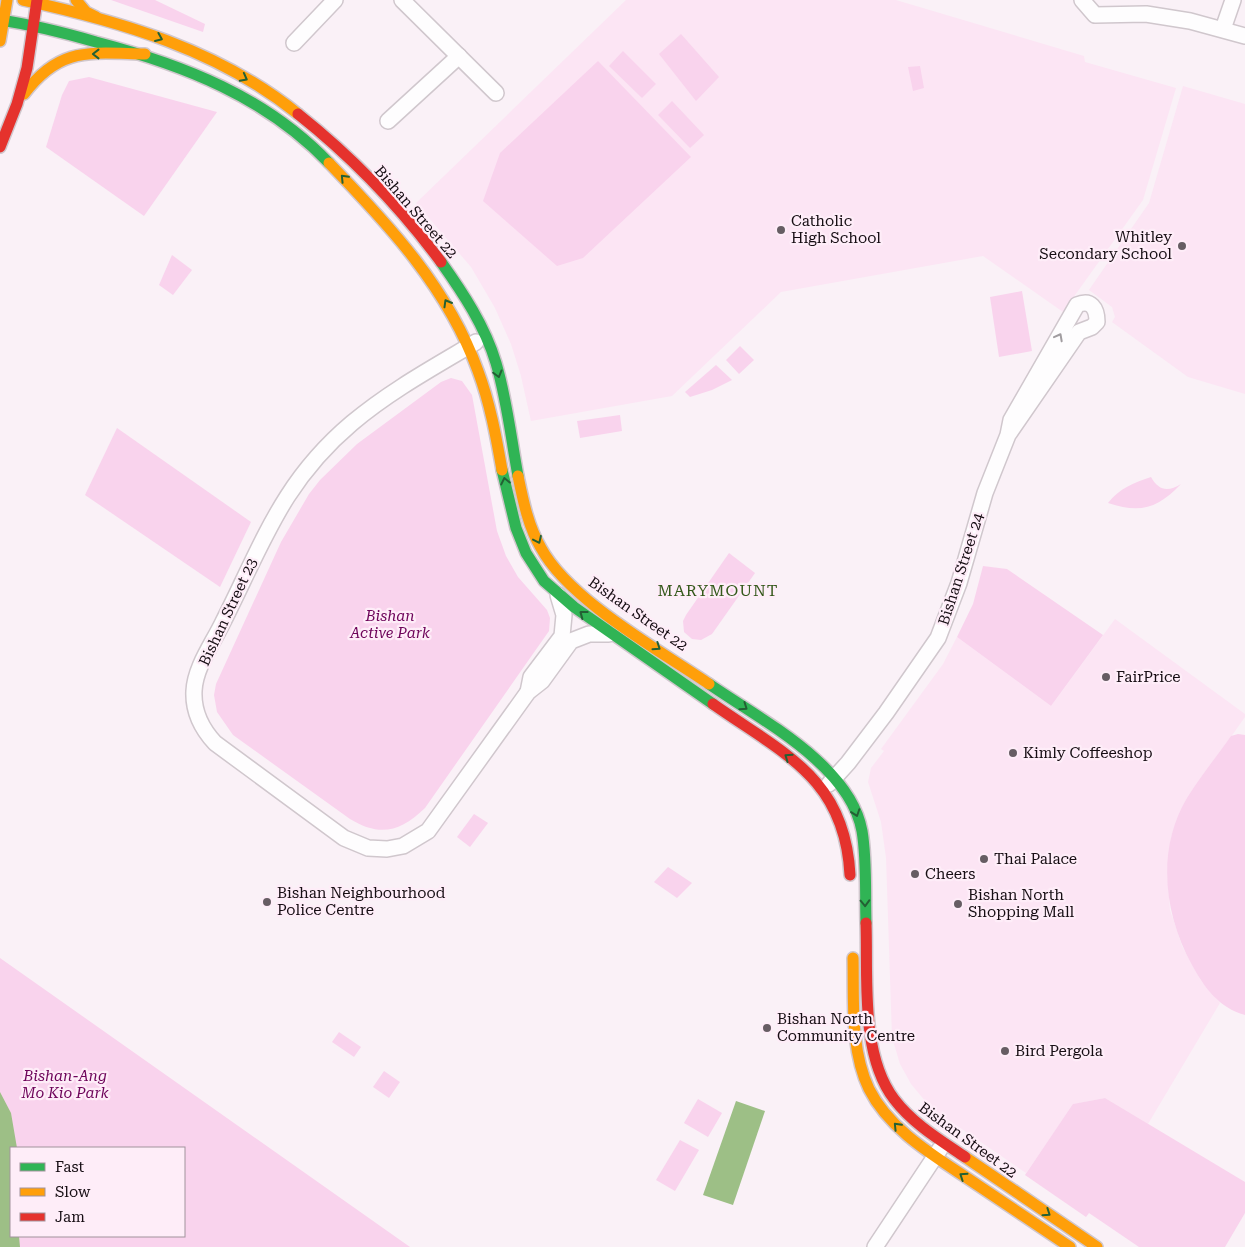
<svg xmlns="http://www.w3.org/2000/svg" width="1245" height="1247" font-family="'Roboto Serif',serif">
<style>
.built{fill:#fce5f4}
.green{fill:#f9d3ed;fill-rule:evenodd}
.water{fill:#9dbf86}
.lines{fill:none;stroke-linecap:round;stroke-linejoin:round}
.street-casing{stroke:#d0c7cd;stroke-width:18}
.fast-casing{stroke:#d0c7cd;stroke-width:14}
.slow-casing{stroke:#d0c7cd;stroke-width:14}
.jam-casing{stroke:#d0c7cd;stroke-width:14}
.street{stroke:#fefdfe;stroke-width:15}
.fast{stroke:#30b455;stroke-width:11}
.slow{stroke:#ff9f0a;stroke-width:11}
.jam{stroke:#e5322d;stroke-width:11}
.oneway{stroke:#236034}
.oneway2{stroke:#a19da0}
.poi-dot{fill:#665d63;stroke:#feedf8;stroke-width:2}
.labels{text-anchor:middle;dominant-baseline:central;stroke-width:4.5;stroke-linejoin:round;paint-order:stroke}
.street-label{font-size:15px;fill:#160d13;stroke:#feedf8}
.poi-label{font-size:15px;fill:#160d13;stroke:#feedf8;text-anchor:start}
.park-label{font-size:15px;font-style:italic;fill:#6e045a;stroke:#feedf8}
.neighbourhood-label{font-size:16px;letter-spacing:1px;fill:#34591b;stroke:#feedf8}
</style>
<rect width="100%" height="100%" fill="#faf1f7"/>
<g class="built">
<path d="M626,0H896L1084,56L1085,62L1176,88L1143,200L1063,312L983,256L781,292L672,396L531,421L521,376L511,344L495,308L471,267L416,203Z"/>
<path d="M1183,86L1245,104V394L1188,377L1112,322L1115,317L1112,307L1089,290L1149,203Z"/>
<path d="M1115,619L1245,714V717L1187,799L1172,834L1167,872L1170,910L1182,946L1200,979L1220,1003L1148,1124L1105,1098L1074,1104L1026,1173L931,1108L911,1084L900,1064L892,1037L886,858L881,822L868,782L871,768L884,751L881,749L943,664L957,637L1051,706Z"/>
</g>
<g class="green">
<path d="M111,0H155L205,24L203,32Z"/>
<path d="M681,34L719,77L696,101L659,54Z"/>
<path d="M623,51L656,84L642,98L609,66Z"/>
<path d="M598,61L691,157L583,258L557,266L483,201L500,153Z"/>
<path d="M920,66L924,88L913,91L908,67Z"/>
<path d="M89,77L217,112L144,216L46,147L62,95L69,81Z"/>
<path d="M672,101L704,135L690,148L658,115Z"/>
<path d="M172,255L192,270L173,295L159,285Z"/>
<path d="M1022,291L1032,351L999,357L990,297Z"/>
<path d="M740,346L754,360L739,374L726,360Z"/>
<path d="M716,365L732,380L712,390L690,397L685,392Z"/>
<path d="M451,378L462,381L472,395L497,531L506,556L518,577L547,610L550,618L549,631L425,808C400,832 380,837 350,819L233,735L217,712L214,695L216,684L281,542L309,494L320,480L357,444L441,382Z"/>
<path d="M620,415L622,431L580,438L577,421Z"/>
<path d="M117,428L251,522L220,587L85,495Z"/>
<path d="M1151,477C1159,491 1168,492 1181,484C1158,508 1141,514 1108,503C1120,488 1133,483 1151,477Z"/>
<path d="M729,553L755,573L712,634L701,640L692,639L684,632L683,621L686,615Z"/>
<path d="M983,566L1007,569L1103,635L1051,706L957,637L973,604Z"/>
<path d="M1238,734L1245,735V1015C1219,1008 1204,987 1192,965C1164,914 1156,850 1187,798C1200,777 1217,756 1231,736Z"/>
<path d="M474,814L488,823L470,847L457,837Z"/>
<path d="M668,867L692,883L677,898L654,882Z"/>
<path d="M0,958L410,1247H0ZM11,1148H184V1236H11Z"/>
<path d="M339,1032L361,1047L354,1057L332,1042Z"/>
<path d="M384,1071L400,1082L389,1098L373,1087Z"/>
<path d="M1105,1098L1245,1182V1213L1225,1247H1139L1089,1213L1086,1217L1025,1175L1073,1104Z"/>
<path d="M698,1099L722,1113L708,1137L684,1123Z"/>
<path d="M680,1140L699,1150L675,1191L656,1180Z"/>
</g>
<g class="water">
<path d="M0,1092L11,1113L17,1148H11V1236H19L20,1247H0Z"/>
<path d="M736,1101L765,1111L733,1205L703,1195Z"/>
</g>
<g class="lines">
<defs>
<g id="street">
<path d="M402,0L496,93"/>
<path d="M1082,0L1095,15L1146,14L1190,21L1245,36"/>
<path d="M1223,29L1233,0"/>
<path d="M294,43L335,0"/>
<path d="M388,121L459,56"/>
<path d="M476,342C434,367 390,391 352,423C282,482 263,543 223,622C213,643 195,667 194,691C193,711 202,729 215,743L344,838L368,848L387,849L403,846L428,831L528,692L542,681L571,641L589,634H609"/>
<path d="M528,692L531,677L562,636L564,615L558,595"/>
<path d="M829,784L848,763L886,713L938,638L959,583L985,493L1008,435L1011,420L1077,305C1091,299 1097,308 1097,322L1092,327L1079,332L1008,435"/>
<path d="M875,1247L940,1149"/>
</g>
<g id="fast">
<path d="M0,20C33,25 65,33 96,42C184,65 266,97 329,163"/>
<path d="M441,262C463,293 485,326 496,363C507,400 511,438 518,476"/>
<path d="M502,470L516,528L526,553L544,581L574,607L713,704"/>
<path d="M709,684C761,720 850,765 862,831C867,860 865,894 866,923"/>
</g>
<g id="slow">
<path d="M23,0C120,21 219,50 298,114"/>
<path d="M76,0L86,12L96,17"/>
<path d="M0,41L7,0"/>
<path d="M24,94C60,46 90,53 145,54"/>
<path d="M329,163C389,225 448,288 478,371C490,403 496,436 502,470"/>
<path d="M518,476C523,500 528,526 541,548C569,600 659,650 709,684"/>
<path d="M853,958C854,1001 850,1049 869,1089C891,1133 940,1159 979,1186C1009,1206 1040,1227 1070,1247"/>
<path d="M965,1157L1097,1247"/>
</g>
<g id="jam">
<path d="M298,114C351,156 401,208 441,262"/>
<path d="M0,147L17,104L27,68L37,0"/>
<path d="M713,704C784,754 845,778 850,875"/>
<path d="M866,923C868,977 860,1054 894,1099C913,1124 940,1140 965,1157"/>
</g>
</defs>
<use href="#street" class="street-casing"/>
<use href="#fast" class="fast-casing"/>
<use href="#slow" class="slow-casing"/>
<use href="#jam" class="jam-casing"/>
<use href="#street" class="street"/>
<use href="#fast" class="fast"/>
<use href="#slow" class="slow"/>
<use href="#jam" class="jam"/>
</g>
<defs><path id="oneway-chevron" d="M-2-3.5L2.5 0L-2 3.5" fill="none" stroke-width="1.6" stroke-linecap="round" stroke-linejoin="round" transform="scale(1.25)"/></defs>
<g class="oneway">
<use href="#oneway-chevron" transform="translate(159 38) rotate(23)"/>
<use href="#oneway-chevron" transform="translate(96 54) rotate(-180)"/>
<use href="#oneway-chevron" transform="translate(244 78) rotate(28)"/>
<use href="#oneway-chevron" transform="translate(344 178) rotate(-134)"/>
<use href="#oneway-chevron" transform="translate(447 303) rotate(-120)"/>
<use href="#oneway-chevron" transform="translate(498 374) rotate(75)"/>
<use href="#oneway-chevron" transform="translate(505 481) rotate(-102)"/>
<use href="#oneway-chevron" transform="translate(538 540) rotate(65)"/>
<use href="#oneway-chevron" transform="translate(583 614) rotate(-143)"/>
<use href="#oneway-chevron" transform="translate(657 647) rotate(34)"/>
<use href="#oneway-chevron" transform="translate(744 707) rotate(35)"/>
<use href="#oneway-chevron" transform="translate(788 757) rotate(-145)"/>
<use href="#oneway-chevron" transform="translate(856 813) rotate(71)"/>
<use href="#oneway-chevron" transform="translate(865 903) rotate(88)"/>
<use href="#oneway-chevron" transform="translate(897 1126) rotate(-134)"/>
<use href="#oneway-chevron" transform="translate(963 1176) rotate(-146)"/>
<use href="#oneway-chevron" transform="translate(1047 1213) rotate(34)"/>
</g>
<use class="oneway2" href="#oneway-chevron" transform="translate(1059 337) rotate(-62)"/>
<g class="poi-dot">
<circle cx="781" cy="230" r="5"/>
<circle cx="1182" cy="246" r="5"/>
<circle cx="1106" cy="677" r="5"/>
<circle cx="1013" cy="753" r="5"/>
<circle cx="984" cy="859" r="5"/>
<circle cx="915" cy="874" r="5"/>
<circle cx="267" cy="902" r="5"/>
<circle cx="958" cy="904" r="5"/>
<circle cx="767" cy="1028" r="5"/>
<circle cx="1005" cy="1051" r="5"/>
</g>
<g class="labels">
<g class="street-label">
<text transform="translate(416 212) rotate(49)">Bishan Street 22</text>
<text transform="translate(961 569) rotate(-72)">Bishan Street 24</text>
<text transform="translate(228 612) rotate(-65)">Bishan Street 23</text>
<text transform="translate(638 614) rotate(35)">Bishan Street 22</text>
<text transform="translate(968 1140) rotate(36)">Bishan Street 22</text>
</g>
<g class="poi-label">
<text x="791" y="221">Catholic<tspan x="791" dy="17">High School</tspan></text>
<text x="1172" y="237" text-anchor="end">Whitley<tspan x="1172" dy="17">Secondary School</tspan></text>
<text x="1116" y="677">FairPrice</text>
<text x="1023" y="753">Kimly Coffeeshop</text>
<text x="994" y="859">Thai Palace</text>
<text x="925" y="874">Cheers</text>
<text x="277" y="893">Bishan Neighbourhood<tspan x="277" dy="17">Police Centre</tspan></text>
<text x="968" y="895">Bishan North<tspan x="968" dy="17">Shopping Mall</tspan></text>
<text x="777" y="1019">Bishan North<tspan x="777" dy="17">Community Centre</tspan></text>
<text x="1015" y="1051">Bird Pergola</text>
</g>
<g class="park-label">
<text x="390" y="616">Bishan<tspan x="390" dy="17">Active Park</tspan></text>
<text x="65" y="1076">Bishan-Ang<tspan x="65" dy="17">Mo Kio Park</tspan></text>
</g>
<g class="neighbourhood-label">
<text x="718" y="590">MARYMOUNT</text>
</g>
</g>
<rect x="10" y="1147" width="175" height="90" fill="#feedf8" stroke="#a1939c"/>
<rect x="20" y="1163" width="25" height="8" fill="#30b455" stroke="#a1939c"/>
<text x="55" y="1172" font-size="15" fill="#160d13">Fast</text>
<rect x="20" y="1188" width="25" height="8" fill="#ff9f0a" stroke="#a1939c"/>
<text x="55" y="1197" font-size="15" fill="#160d13">Slow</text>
<rect x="20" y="1213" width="25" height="8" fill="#e5322d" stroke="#a1939c"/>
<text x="55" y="1222" font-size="15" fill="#160d13">Jam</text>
</svg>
